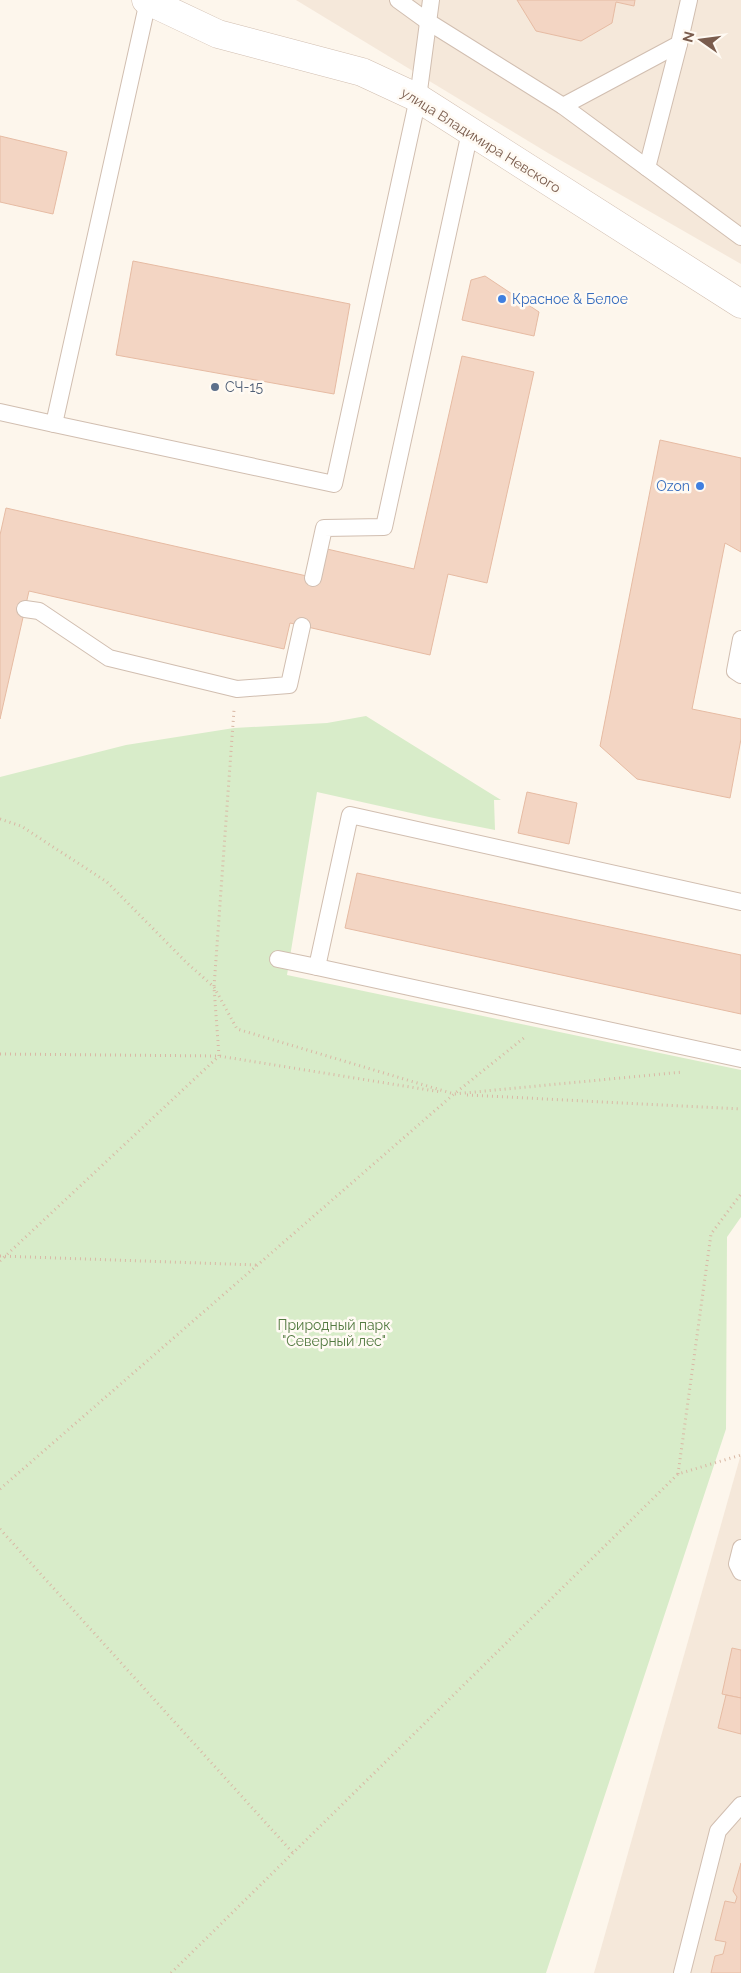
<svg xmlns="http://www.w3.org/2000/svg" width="741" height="1973" font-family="Raleway,sans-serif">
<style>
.residential{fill:#f5e8da}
.green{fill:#d8ecc9}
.building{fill:#f3d5c3;stroke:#e6bba3}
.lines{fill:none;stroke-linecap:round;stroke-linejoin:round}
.lane-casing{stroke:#d1beb0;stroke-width:18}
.street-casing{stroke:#d1beb0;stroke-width:29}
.path{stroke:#d9b8a5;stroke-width:3;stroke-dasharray:1 4;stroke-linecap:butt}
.lane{stroke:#fff;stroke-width:16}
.street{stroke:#fff;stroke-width:28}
.shop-dot{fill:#3f7fe0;stroke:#fffaf3;stroke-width:2}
.service-dot{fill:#5c6f8a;stroke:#fffaf3;stroke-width:2}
.labels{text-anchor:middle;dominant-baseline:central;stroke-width:5;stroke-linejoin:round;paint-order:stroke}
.street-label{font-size:14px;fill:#7a5c4d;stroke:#fffaf3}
.shop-label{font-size:14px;fill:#366cbe;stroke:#fffaf3;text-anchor:start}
.service-label{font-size:14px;fill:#4e5e75;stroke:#fffaf3;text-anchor:start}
.park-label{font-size:14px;fill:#537a41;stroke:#fffaf3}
</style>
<rect width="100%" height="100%" fill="#fdf6ec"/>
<g class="residential">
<path d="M296,0H741V264L548,153Z"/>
<path d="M741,1454V1973H594Z"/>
</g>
<path class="green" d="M366,716L501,800H494L495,830L429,817L317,792L287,975L741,1070V1217L727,1237L726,1429L546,1973H0V777L126,745L234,728L327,723Z"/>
<g class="building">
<path d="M517,0H635L634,6L616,2L612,23L581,41L536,31Z"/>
<path d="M0,136L67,152L53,214L0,202Z"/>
<path d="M133,261L350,304L334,394L116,355Z"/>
<path d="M485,276L539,312L534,336L462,320L471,280Z"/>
<path d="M462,356L534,372L487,583L448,574L430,655L290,623L284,649L29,591L0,719V535L6,508L320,579L327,549L414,569Z"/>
<path d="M660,440L741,458V552L725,543L692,709L741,719V739L730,798L637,779L600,746Z"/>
<path d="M527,792L577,803L569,844L518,833Z"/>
<path d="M357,873L741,955V1014L345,928Z"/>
<path d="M732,1648L741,1650V1698L722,1694Z"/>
<path d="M726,1695L741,1698V1734L718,1728Z"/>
<path d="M741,1863V1973H711L715,1956L723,1954L726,1942L715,1940L725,1901L735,1903L737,1897L733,1891Z"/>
</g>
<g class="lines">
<defs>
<g id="lane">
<path d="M398,0L427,21L563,106L741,237"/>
<path d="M148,1L54,424L334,484L418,98L431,0"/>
<path d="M563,106L679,44L689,0"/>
<path d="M647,168L679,44"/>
<path d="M0,412L54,424"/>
<path d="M313,578L324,528L384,527L470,132"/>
<path d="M25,609L39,611L109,658L237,689L289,685L302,626"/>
<path d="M741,639L735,671L741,675"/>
<path d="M741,902L350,815L317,967L741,1059"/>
<path d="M278,959L317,967"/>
<path d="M741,1548L737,1564L741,1572"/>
<path d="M682,1973L718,1831L741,1805"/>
</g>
<path id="street" d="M146,0L218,34L362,72L418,98L741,304"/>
</defs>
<use href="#lane" class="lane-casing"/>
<use href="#street" class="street-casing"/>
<g class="path">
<path d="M0,819L21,826L107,882L187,963L214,987L237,1029L454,1094L683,1072"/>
<path d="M0,1054L219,1056L441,1092"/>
<path d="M467,1095L741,1109"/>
<path d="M0,1256L257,1265"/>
<path d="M0,1261L219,1056L214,987L234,710"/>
<path d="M678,1474L711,1234L741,1194"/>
<path d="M0,1489L454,1094L525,1037"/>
<path d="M0,1529L293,1853"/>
<path d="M171,1973L678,1474L741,1455"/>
</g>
<use href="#lane" class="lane"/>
<use href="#street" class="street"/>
</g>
<g class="shop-dot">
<circle cx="502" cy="299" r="5"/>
<circle cx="700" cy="486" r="5"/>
</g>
<circle class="service-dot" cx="215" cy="387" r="5"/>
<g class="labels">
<g class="street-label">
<text transform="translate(481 140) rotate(32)">улица Владимира Невского</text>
</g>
<g class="shop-label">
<text x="512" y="299">Красное &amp; Белое</text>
<text x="690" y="486" text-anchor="end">Ozon</text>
</g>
<g class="service-label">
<text x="225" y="387">СЧ-15</text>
</g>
<g class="park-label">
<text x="334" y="1325">Природный парк<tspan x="334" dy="16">"Северный лес"</tspan></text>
</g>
</g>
<g transform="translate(701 40) rotate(284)" stroke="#fffaf3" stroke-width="4" paint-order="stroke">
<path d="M0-4L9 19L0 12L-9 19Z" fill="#7a5c4d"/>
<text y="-8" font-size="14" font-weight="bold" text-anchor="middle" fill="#7a5c4d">N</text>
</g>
</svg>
